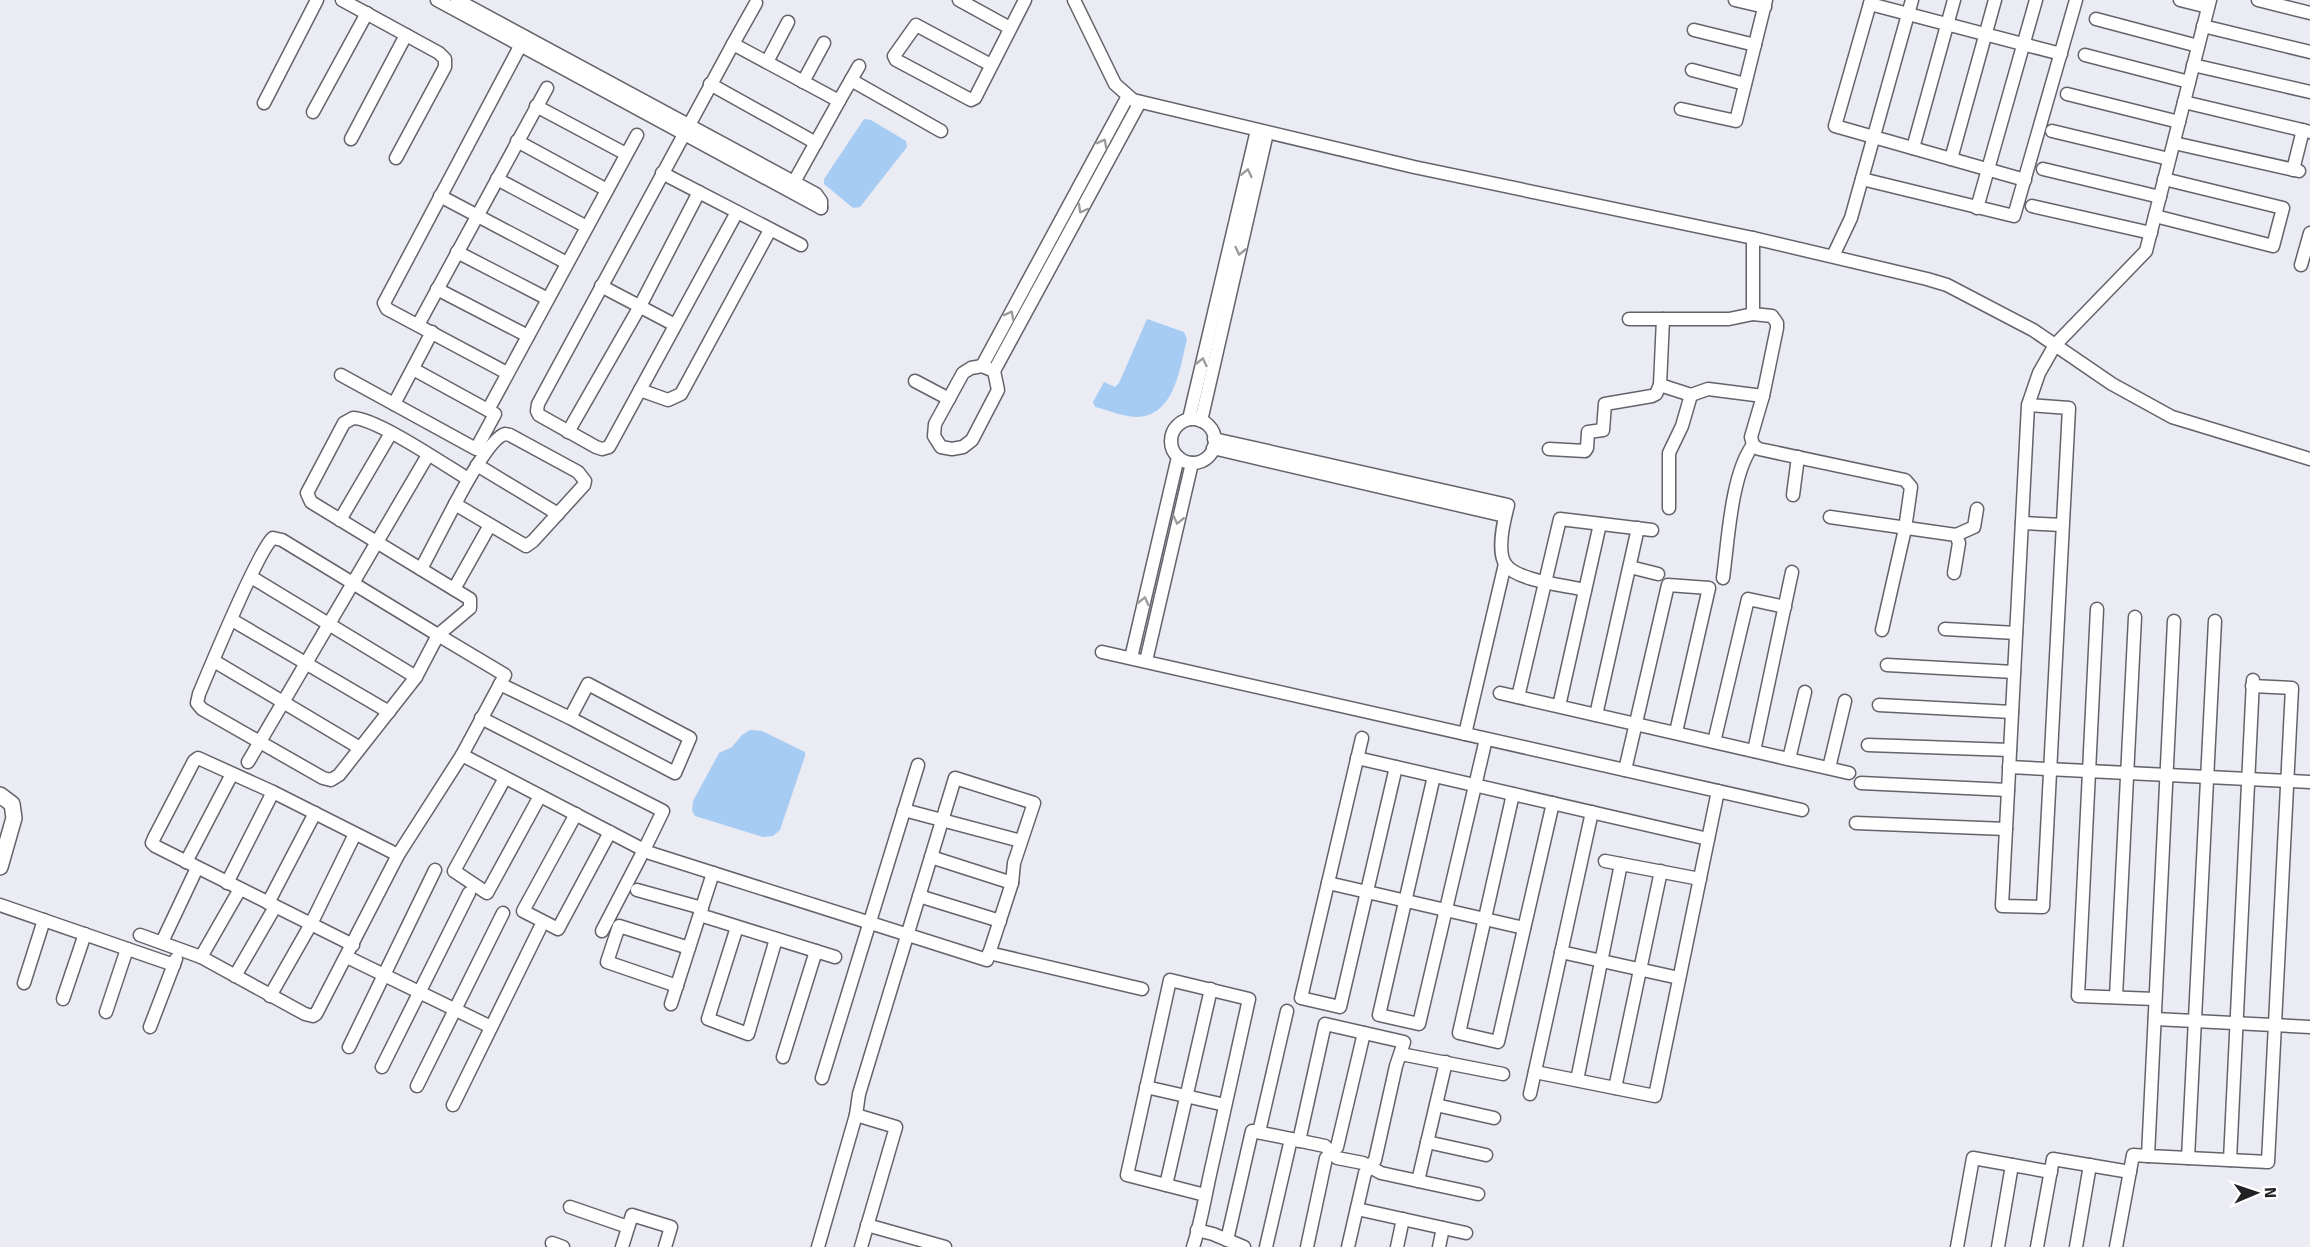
<svg xmlns="http://www.w3.org/2000/svg" width="2310" height="1247" font-family="Signika,sans-serif">
<style>
.water{fill:#a7ccf3}
.lines{fill:none;stroke-linecap:round;stroke-linejoin:round}
.minor-casing{stroke:#63636b;stroke-width:15}
.tertiary-casing{stroke:#63636b;stroke-width:18}
.minor{stroke:#fff;stroke-width:12}
.tertiary{stroke:#fff;stroke-width:15}
.oneway{stroke:#9c9c9d}
</style>
<rect width="100%" height="100%" fill="#ebebf4"/>
<g class="water">
<path d="M864,119L871,120L906,141L907,147L860,207L853,208L824,184V179Z"/>
<path d="M1147,319L1184,332L1187,339C1180,367 1175,416 1137,417C1124,417 1108,410 1095,407L1093,402L1104,382L1115,387L1119,383Z"/>
<path d="M750,730L762,731L805,752V756L780,830L773,836L763,837L695,816L692,810L693,801L719,753L732,747L742,735Z"/>
</g>
<g class="lines">
<defs>
<g id="minor">
<path d="M342,0L439,53L445,59V67L396,158"/>
<path d="M437,0L821,208"/>
<path d="M457,0L816,194L821,201V208"/>
<path d="M959,0L1010,28"/>
<path d="M1074,0L1115,84L1133,100L1414,167L1753,238L1927,279L1947,285L2033,330L2112,384L2172,417L2310,459"/>
<path d="M1735,0L1765,7"/>
<path d="M1871,0L1835,126L2025,180"/>
<path d="M2180,0L2208,7"/>
<path d="M2258,0L2310,13"/>
<path d="M1870,4L2061,54"/>
<path d="M2096,19L2198,46"/>
<path d="M2203,26L2310,52"/>
<path d="M1694,30L1755,45"/>
<path d="M733,44L756,3"/>
<path d="M2085,55L2189,82"/>
<path d="M767,62L788,22"/>
<path d="M991,65L916,25L894,56L896,60L971,100L975,98L1025,0"/>
<path d="M2193,65L2310,92"/>
<path d="M1692,70L1745,84"/>
<path d="M851,80L941,131"/>
<path d="M803,82L824,43"/>
<path d="M710,84L816,143"/>
<path d="M2067,94L2179,122"/>
<path d="M839,101L859,66"/>
<path d="M2184,102L2310,132"/>
<path d="M264,103L317,0"/>
<path d="M536,106L626,154"/>
<path d="M1681,109L1736,121L1766,0"/>
<path d="M313,112L367,13"/>
<path d="M2052,131L2169,159"/>
<path d="M351,139L406,35"/>
<path d="M517,141L607,190"/>
<path d="M2174,143L2299,171"/>
<path d="M1913,148L1954,0"/>
<path d="M1951,159L1995,0"/>
<path d="M2043,169L2160,197"/>
<path d="M2293,170L2303,130"/>
<path d="M662,173L801,245"/>
<path d="M497,179L587,227"/>
<path d="M1862,179L2014,216L2076,0"/>
<path d="M440,196L567,263"/>
<path d="M2032,206L2151,233"/>
<path d="M1977,208L2036,0"/>
<path d="M737,212L609,447L602,449L596,447L539,415L537,411L538,404L733,44L839,101L794,182"/>
<path d="M2155,216L2273,246L2283,208L2164,179"/>
<path d="M1753,238V314L1772,316L1777,323V328L1763,396L1751,437L1753,445L1759,449L1905,480L1911,487L1905,529L1882,630"/>
<path d="M457,252L548,299"/>
<path d="M1833,256L1851,218L1912,0"/>
<path d="M2301,265L2310,233"/>
<path d="M601,286L675,325"/>
<path d="M437,289L528,336"/>
<path d="M1629,319H1663"/>
<path d="M418,325L547,88"/>
<path d="M982,366L1128,96"/>
<path d="M982,366L994,371L998,390L972,440L963,447L952,449L941,447L934,436L935,424L963,373L971,368Z"/>
<path d="M994,371L1140,102"/>
<path d="M507,373L387,309L384,303L525,37"/>
<path d="M341,375L476,449L495,414L413,369"/>
<path d="M915,381L949,399"/>
<path d="M1660,385L1663,319H1729L1753,314"/>
<path d="M640,390L668,400L681,394L770,230"/>
<path d="M394,404L432,332"/>
<path d="M2028,405L2069,408L2043,907L2002,906L2028,405L2039,373L2055,345L2146,251L2210,0"/>
<path d="M488,410L637,135"/>
<path d="M1189,419L1257,130"/>
<circle cx="1193" cy="441" r="22"/>
<path d="M1201,421L1267,133"/>
<path d="M568,432L639,308L699,192"/>
<path d="M505,434L510,435L578,472L585,481L584,485L533,541L526,546L455,504C463,489 490,438 505,434Z"/>
<path d="M1214,439L1508,505C1504,520 1496,552 1506,565C1518,581 1565,585 1585,590"/>
<path d="M1213,448L1505,516"/>
<path d="M1549,449L1585,451L1587,448L1588,432L1603,430L1605,404L1652,396L1656,394L1660,385L1691,395L1708,389L1763,396"/>
<path d="M477,465L558,514"/>
<path d="M1793,495L1798,457"/>
<path d="M1669,508V453L1682,426L1691,395"/>
<path d="M1830,517L1956,535L1959,543L1954,573"/>
<path d="M340,520L391,433"/>
<path d="M2022,523L2062,525"/>
<path d="M1956,535L1974,527L1977,509"/>
<path d="M273,538L282,540L438,635L416,677L339,775L331,780L323,778L202,709L197,703L199,694C209,670 260,547 273,538Z"/>
<path d="M1630,567L1658,574"/>
<path d="M421,569L455,504"/>
<path d="M251,577L416,677"/>
<path d="M1723,578C1728,542 1731,474 1753,445"/>
<path d="M454,589L490,525"/>
<path d="M2097,609L2078,996L2155,999"/>
<path d="M232,620L389,712"/>
<path d="M2174,621L2148,1156L2268,1162L2292,688L2252,686"/>
<path d="M1945,629L2016,633"/>
<path d="M1102,652L1802,810"/>
<path d="M1131,658L1178,457"/>
<path d="M214,661L360,748"/>
<path d="M1146,661L1192,463"/>
<path d="M1887,665L2014,672"/>
<path d="M500,684L570,718L675,773L690,738L588,684L570,718"/>
<path d="M1500,693L1849,773"/>
<path d="M1518,697L1560,519L1652,530"/>
<path d="M1879,705L2012,712"/>
<path d="M1559,706L1600,524"/>
<path d="M1596,715L1638,528"/>
<path d="M1465,734L1505,564"/>
<path d="M1362,738L1301,998L1340,1007L1396,767"/>
<path d="M1714,742L1748,599L1785,607"/>
<path d="M1868,745L2010,750"/>
<path d="M1754,751L1792,572"/>
<path d="M462,755L644,850L663,811L481,718"/>
<path d="M1357,758L1708,839"/>
<path d="M1789,759L1805,692"/>
<path d="M248,762L428,455"/>
<path d="M2009,767L2310,782"/>
<path d="M1829,768L1845,701"/>
<path d="M1625,770L1668,585L1709,588L1676,732"/>
<path d="M1434,776L1379,1015L1419,1024L1486,739"/>
<path d="M505,778L454,871L487,893L540,796"/>
<path d="M1861,783L2008,790"/>
<path d="M1513,794L1459,1033L1498,1042L1553,803"/>
<path d="M904,810L1021,841"/>
<path d="M576,814L523,911L558,929L610,832"/>
<path d="M1856,823L2006,829"/>
<path d="M650,853L987,960L1012,883L1014,863L1034,803L955,778C923,883 891,989 859,1094L856,1115L818,1247"/>
<path d="M931,857L1012,883"/>
<path d="M1605,861L1700,879"/>
<path d="M186,862L232,774"/>
<path d="M227,883L273,792"/>
<path d="M1328,883L1524,928"/>
<path d="M637,890L702,908"/>
<path d="M919,896L1000,921"/>
<path d="M268,903L315,813"/>
<path d="M0,905L174,965"/>
<path d="M700,915L835,957"/>
<path d="M737,927L708,1019L748,1034L776,939"/>
<path d="M602,931L644,850"/>
<path d="M140,935L201,957L305,1014L313,1016L316,1014L398,855L462,755L505,675L438,635L470,608V599L311,502L307,493L344,423L353,418C376,418 445,465 468,479"/>
<path d="M162,942L197,868"/>
<path d="M353,945L155,846L152,843L154,838L194,761L198,758L273,792L398,855"/>
<path d="M1561,952L1679,978"/>
<path d="M989,953L1142,989"/>
<path d="M201,957L240,889"/>
<path d="M347,957L491,1027"/>
<path d="M235,976L275,907"/>
<path d="M24,983L44,920"/>
<path d="M677,986L607,962L619,926L689,948"/>
<path d="M270,996L311,924L355,834"/>
<path d="M2116,997L2135,617"/>
<path d="M63,999L85,934"/>
<path d="M671,1004L713,873"/>
<path d="M106,1012L127,949"/>
<path d="M2155,1019L2310,1027"/>
<path d="M150,1027L176,959"/>
<path d="M349,1047L435,870"/>
<path d="M1401,1054L1503,1074"/>
<path d="M783,1057L816,951"/>
<path d="M382,1067L469,893"/>
<path d="M1535,1072L1655,1096L1718,791"/>
<path d="M822,1078L918,765"/>
<path d="M1577,1080L1621,864"/>
<path d="M417,1086L503,913"/>
<path d="M1146,1087L1225,1105"/>
<path d="M1615,1088L1661,871"/>
<path d="M1530,1094L1592,812"/>
<path d="M453,1105L540,928"/>
<path d="M1436,1105L1494,1118"/>
<path d="M856,1115L896,1127L861,1247"/>
<path d="M1259,1132L1287,1011"/>
<path d="M1299,1141L1325,1024L1404,1042L1396,1066L1375,1160L1365,1173L1348,1247"/>
<path d="M1427,1142L1486,1155"/>
<path d="M2188,1158L2215,621"/>
<path d="M2230,1160L2253,680"/>
<path d="M1418,1181L1446,1062"/>
<path d="M1166,1185L1211,989"/>
<path d="M570,1207L628,1227"/>
<path d="M1357,1209L1466,1233"/>
<path d="M867,1225L945,1247"/>
<path d="M1197,1230L1213,1234L1244,1247"/>
<path d="M1227,1240L1252,1131L1325,1146L1337,1158L1363,1163L1381,1173L1478,1194"/>
<path d="M552,1243L563,1247"/>
<path d="M622,1247L632,1215L671,1227L665,1247"/>
<path d="M1193,1247C1202,1220 1206,1190 1213,1161C1225,1107 1237,1053 1249,999L1170,980L1127,1175L1205,1195"/>
<path d="M1266,1247L1291,1139"/>
<path d="M1307,1247L1326,1158L1337,1147L1364,1033"/>
<path d="M1397,1247L1403,1219"/>
<path d="M1439,1247L1443,1228"/>
<path d="M1957,1247L1973,1158L2051,1172"/>
<path d="M1998,1247L2012,1165"/>
<path d="M2037,1247L2053,1159L2130,1172"/>
<path d="M2076,1247L2090,1165"/>
<path d="M2116,1247L2133,1155L2148,1156"/>
</g>
<path id="tertiary" d="M0,795L12,804L14,818L0,867"/>
</defs>
<use href="#minor" class="minor-casing"/>
<use href="#tertiary" class="tertiary-casing"/>
<use href="#minor" class="minor"/>
<use href="#tertiary" class="tertiary"/>
</g>
<defs><path id="oneway-chevron" d="M-2-3.5L2.5 0L-2 3.5" fill="none" stroke-width="1.6" stroke-linecap="round" stroke-linejoin="round" transform="scale(1.5)"/></defs>
<g class="oneway">
<use href="#oneway-chevron" transform="translate(1103 143) rotate(-62)"/>
<use href="#oneway-chevron" transform="translate(1247 173) rotate(-77)"/>
<use href="#oneway-chevron" transform="translate(1082 209) rotate(119)"/>
<use href="#oneway-chevron" transform="translate(1240 251) rotate(103)"/>
<use href="#oneway-chevron" transform="translate(1010 315) rotate(-62)"/>
<use href="#oneway-chevron" transform="translate(1202 362) rotate(-77)"/>
<use href="#oneway-chevron" transform="translate(1178 520) rotate(103)"/>
<use href="#oneway-chevron" transform="translate(1144 601) rotate(-77)"/>
</g>
<g transform="translate(2256 1193) rotate(88)" stroke="#ffffff" stroke-width="4.5" paint-order="stroke">
<path d="M0-4.5L10 22L0 15L-10 22Z" fill="#222225"/>
<text y="-9" font-size="16" font-weight="bold" text-anchor="middle" fill="#222225">N</text>
</g>
</svg>
